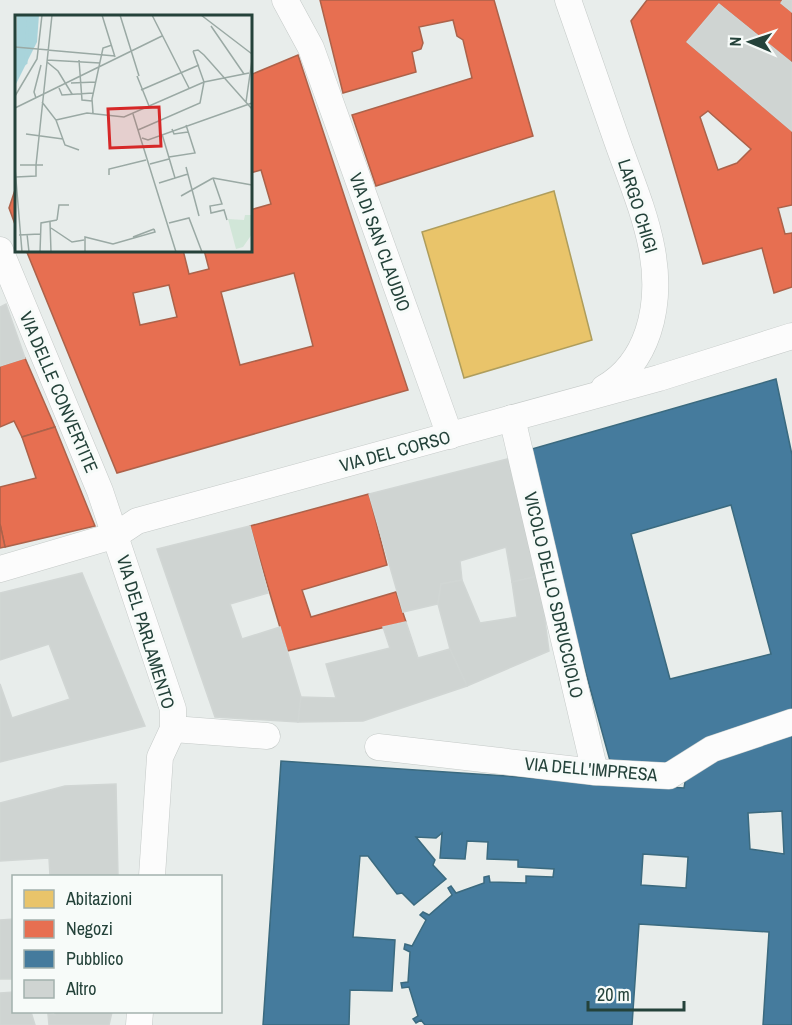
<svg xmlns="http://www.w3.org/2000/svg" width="792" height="1025" font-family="'Archivo Narrow',sans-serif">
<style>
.homes{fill:#e9c46a;stroke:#ae9d5c;stroke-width:1.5}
.shops{fill:#e76f51;stroke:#ac624a;stroke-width:1.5;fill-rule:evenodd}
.public{fill:#457b9d;stroke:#3b6a7f;stroke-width:1.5;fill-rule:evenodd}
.building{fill:#cfd4d2;stroke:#d1d6d4;stroke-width:1.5}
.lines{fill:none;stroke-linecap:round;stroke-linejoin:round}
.street-casing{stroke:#c5cac8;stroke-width:27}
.street{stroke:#fcfcfc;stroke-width:26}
.labels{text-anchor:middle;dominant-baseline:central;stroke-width:6;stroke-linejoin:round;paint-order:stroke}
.street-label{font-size:18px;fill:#24423a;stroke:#f7fbf9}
.inset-river{fill:none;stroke:#a9d4db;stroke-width:3}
.inset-road{fill:none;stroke:#9aa9a4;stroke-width:1.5}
.view{fill:#d62828;fill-opacity:0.15;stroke:#d62828;stroke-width:3}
.inset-edge{fill:none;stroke:#24423a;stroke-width:3}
</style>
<rect width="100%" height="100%" fill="#e8edeb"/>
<path class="homes" d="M554,191L592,340L464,378L422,232Z"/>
<g class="shops">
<path d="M320,0H494L533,136L376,186L352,115L472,78L463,40L457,36L453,20L419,27L423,43L421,49L412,52L416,72L343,93Z"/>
<path d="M647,0H783L781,3L792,12V63L719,4L687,42L792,131V205L778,208L785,234L792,233V287L774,293L762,248L703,264L631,21ZM708,111L751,149L737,163L718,170L700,117Z"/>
<path d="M298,55L408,390L117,473L26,250H183L189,274L209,269L204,250H250V210L271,204L261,170L250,173V75ZM294,273L313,346L240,365L221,292ZM169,285L177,317L140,325L133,293Z"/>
<path d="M16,187V227L9,208Z"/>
<path d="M25,358L55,427L22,437L14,421L0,427V366Z"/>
<path d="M55,427L95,526L5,547L0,524V487L36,478L22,437Z"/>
<path d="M369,494L387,565L302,590L311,617L396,592L406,622L287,651L250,526Z"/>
<path d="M0,524L5,547L0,548Z"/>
</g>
<g class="public">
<path d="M776,379L792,455V712L668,772L612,768L525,451ZM731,505L771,654L670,679L631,534Z"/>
<path d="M792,733V1025H763L769,932L639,924L632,1025H425L421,1020L416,1023L413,1019L418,1016L409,987L402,988L401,983L408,982L410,952L404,949L405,944L412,946L426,920L420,915L423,912L429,915L452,895L448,888L451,886L456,893L484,883V877L489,876L490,882L526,883V876L553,877L554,869L518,867V860L487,859L488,842L467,841L465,859L440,858L442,833L436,838L416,837L435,860L433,865L446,879L414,905L402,893L397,894L368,856H360L353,937L395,940L392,991L350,990L349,1025H263L281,761L684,788L687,770ZM782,811L784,854L750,849L748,813ZM643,854L688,857L686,888L641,885Z"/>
</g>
<g class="building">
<path d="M783,0H792V12L781,3Z"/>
<path d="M719,4L792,63V131L687,42Z"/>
<path d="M6,304L25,358L0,366V307Z"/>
<path d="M511,458L539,576L512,582L506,547L460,561L462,580L441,584L438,604L403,612L369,494Z"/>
<path d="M250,526L268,593L230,604L242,639L280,627L301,697L298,722L215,717L157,549Z"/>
<path d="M82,573L145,726L0,762V684L12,718L70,699L49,644L0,660V593Z"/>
<path d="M539,576L549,651L467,686L450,649L438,604L441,584L462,580L480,623L517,617L512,582Z"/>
<path d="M406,622L418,658L450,649L467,686L363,721L298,722L301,697L336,698L326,664L390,648L383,627Z"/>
<path d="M116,784L118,876H50L49,858L0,861V803L65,786Z"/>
<path d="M14,919V979H0V920Z"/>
<path d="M14,992V1012H31L35,1025H0V993Z"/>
<path d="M55,1012H112L109,1025H49L48,1014L55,1015Z"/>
</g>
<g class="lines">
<defs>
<g id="street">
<path d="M285,0L311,48L450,436"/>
<path d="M568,0C584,46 600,92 616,138C638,201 670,265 648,332C640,356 625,376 604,388"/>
<path d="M0,250L100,491L173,709V729L160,757L152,876"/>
<path d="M512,418L595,772"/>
<path d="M0,569L116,535L137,521L659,378L792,336"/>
<path d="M173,729L267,736"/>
<path d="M378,747L595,772L669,776L712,749L792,722"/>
<path d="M139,1025L140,1012"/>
</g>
</defs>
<use href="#street" class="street-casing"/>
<use href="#street" class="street"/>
</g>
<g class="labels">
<g class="street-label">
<text transform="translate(638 206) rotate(73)">LARGO CHIGI</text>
<text transform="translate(380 242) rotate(70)">VIA DI SAN CLAUDIO</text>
<text transform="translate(59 392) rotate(67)">VIA DELLE CONVERTITE</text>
<text transform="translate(395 451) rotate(-15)">VIA DEL CORSO</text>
<text transform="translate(554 595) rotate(77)">VICOLO DELLO SDRUCCIOLO</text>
<text transform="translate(146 632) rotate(73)">VIA DEL PARLAMENTO</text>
<text transform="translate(591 769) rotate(5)">VIA DELL'IMPRESA</text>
</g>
</g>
<g transform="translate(15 15)">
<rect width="237" height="237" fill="#e8edeb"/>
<path d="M230,200H237V219L228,232L221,234L213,204L229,205Z" fill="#d1e6d8"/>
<path d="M2,0H24L22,27L0,71Z" fill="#a9d4db"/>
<path class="inset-river" d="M0,55L11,48L13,0"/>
<path class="inset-road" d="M87,0L100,42M105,0L124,61M137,0L174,73M186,0L237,39M196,11L229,59M0,32L34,35M32,35L100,41M178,36L183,35L189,40L237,94M32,45L85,48M64,45L67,85L77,86M32,47L43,56L57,79M122,61L134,91M56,68L81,67M44,73L47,80L78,78M126,75L184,50M0,81L22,44L27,0M21,83L19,77L26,50M27,87L41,105L50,130L64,135M231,87L237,45M0,93L147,21M78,98L77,84L88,33L97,30M118,99L161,237M41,105L72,98L109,102L189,67L234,58M157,114L159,119L173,117M123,115L185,88L189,67L178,36M11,119L48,124M147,119L160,163M127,123L133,125L237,88M154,142L180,138L171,110M135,149L154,144M5,150H28M21,150L37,0M171,152L184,201M0,153L7,237M94,160V154L131,145M1,162L21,161V150M198,163L207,189L195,191L196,198L209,195L212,205M198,163L237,170M144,168L173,159M166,181L198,163M42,205L44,190H54M35,207L36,237M154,208L174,203L187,237M36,213L57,227L69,225M12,219L14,237M4,220L25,219M118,222L139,214M25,237L26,208L42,205M70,237V222L98,229L140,217L139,214"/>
<path class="view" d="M144,92L146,131L95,133L93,94Z"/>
<rect width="237" height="237" class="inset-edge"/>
</g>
<rect x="12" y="875" width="210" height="138" fill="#f7fbf9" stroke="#a3b1ad" stroke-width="1.5"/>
<rect x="24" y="890" width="30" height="18" fill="#e9c46a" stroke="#a3b1ad" stroke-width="1.5"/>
<text x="66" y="905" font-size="18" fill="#24423a">Abitazioni</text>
<rect x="24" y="920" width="30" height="18" fill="#e76f51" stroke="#a3b1ad" stroke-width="1.5"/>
<text x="66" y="935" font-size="18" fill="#24423a">Negozi</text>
<rect x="24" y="950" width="30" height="18" fill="#457b9d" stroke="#a3b1ad" stroke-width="1.5"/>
<text x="66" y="965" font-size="18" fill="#24423a">Pubblico</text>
<rect x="24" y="980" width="30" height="18" fill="#cfd4d2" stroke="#a3b1ad" stroke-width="1.5"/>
<text x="66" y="995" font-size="18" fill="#24423a">Altro</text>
<g transform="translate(750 42) rotate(272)" stroke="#f7fbf9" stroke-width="4.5" paint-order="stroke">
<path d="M0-4.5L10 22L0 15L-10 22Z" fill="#24423a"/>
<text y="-9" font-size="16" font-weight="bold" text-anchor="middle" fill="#24423a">N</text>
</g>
<path d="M588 1001v9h96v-9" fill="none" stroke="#24423a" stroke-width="3"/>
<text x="597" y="1001" font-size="18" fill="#24423a" stroke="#f7fbf9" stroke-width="4.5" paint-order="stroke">20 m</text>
</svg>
